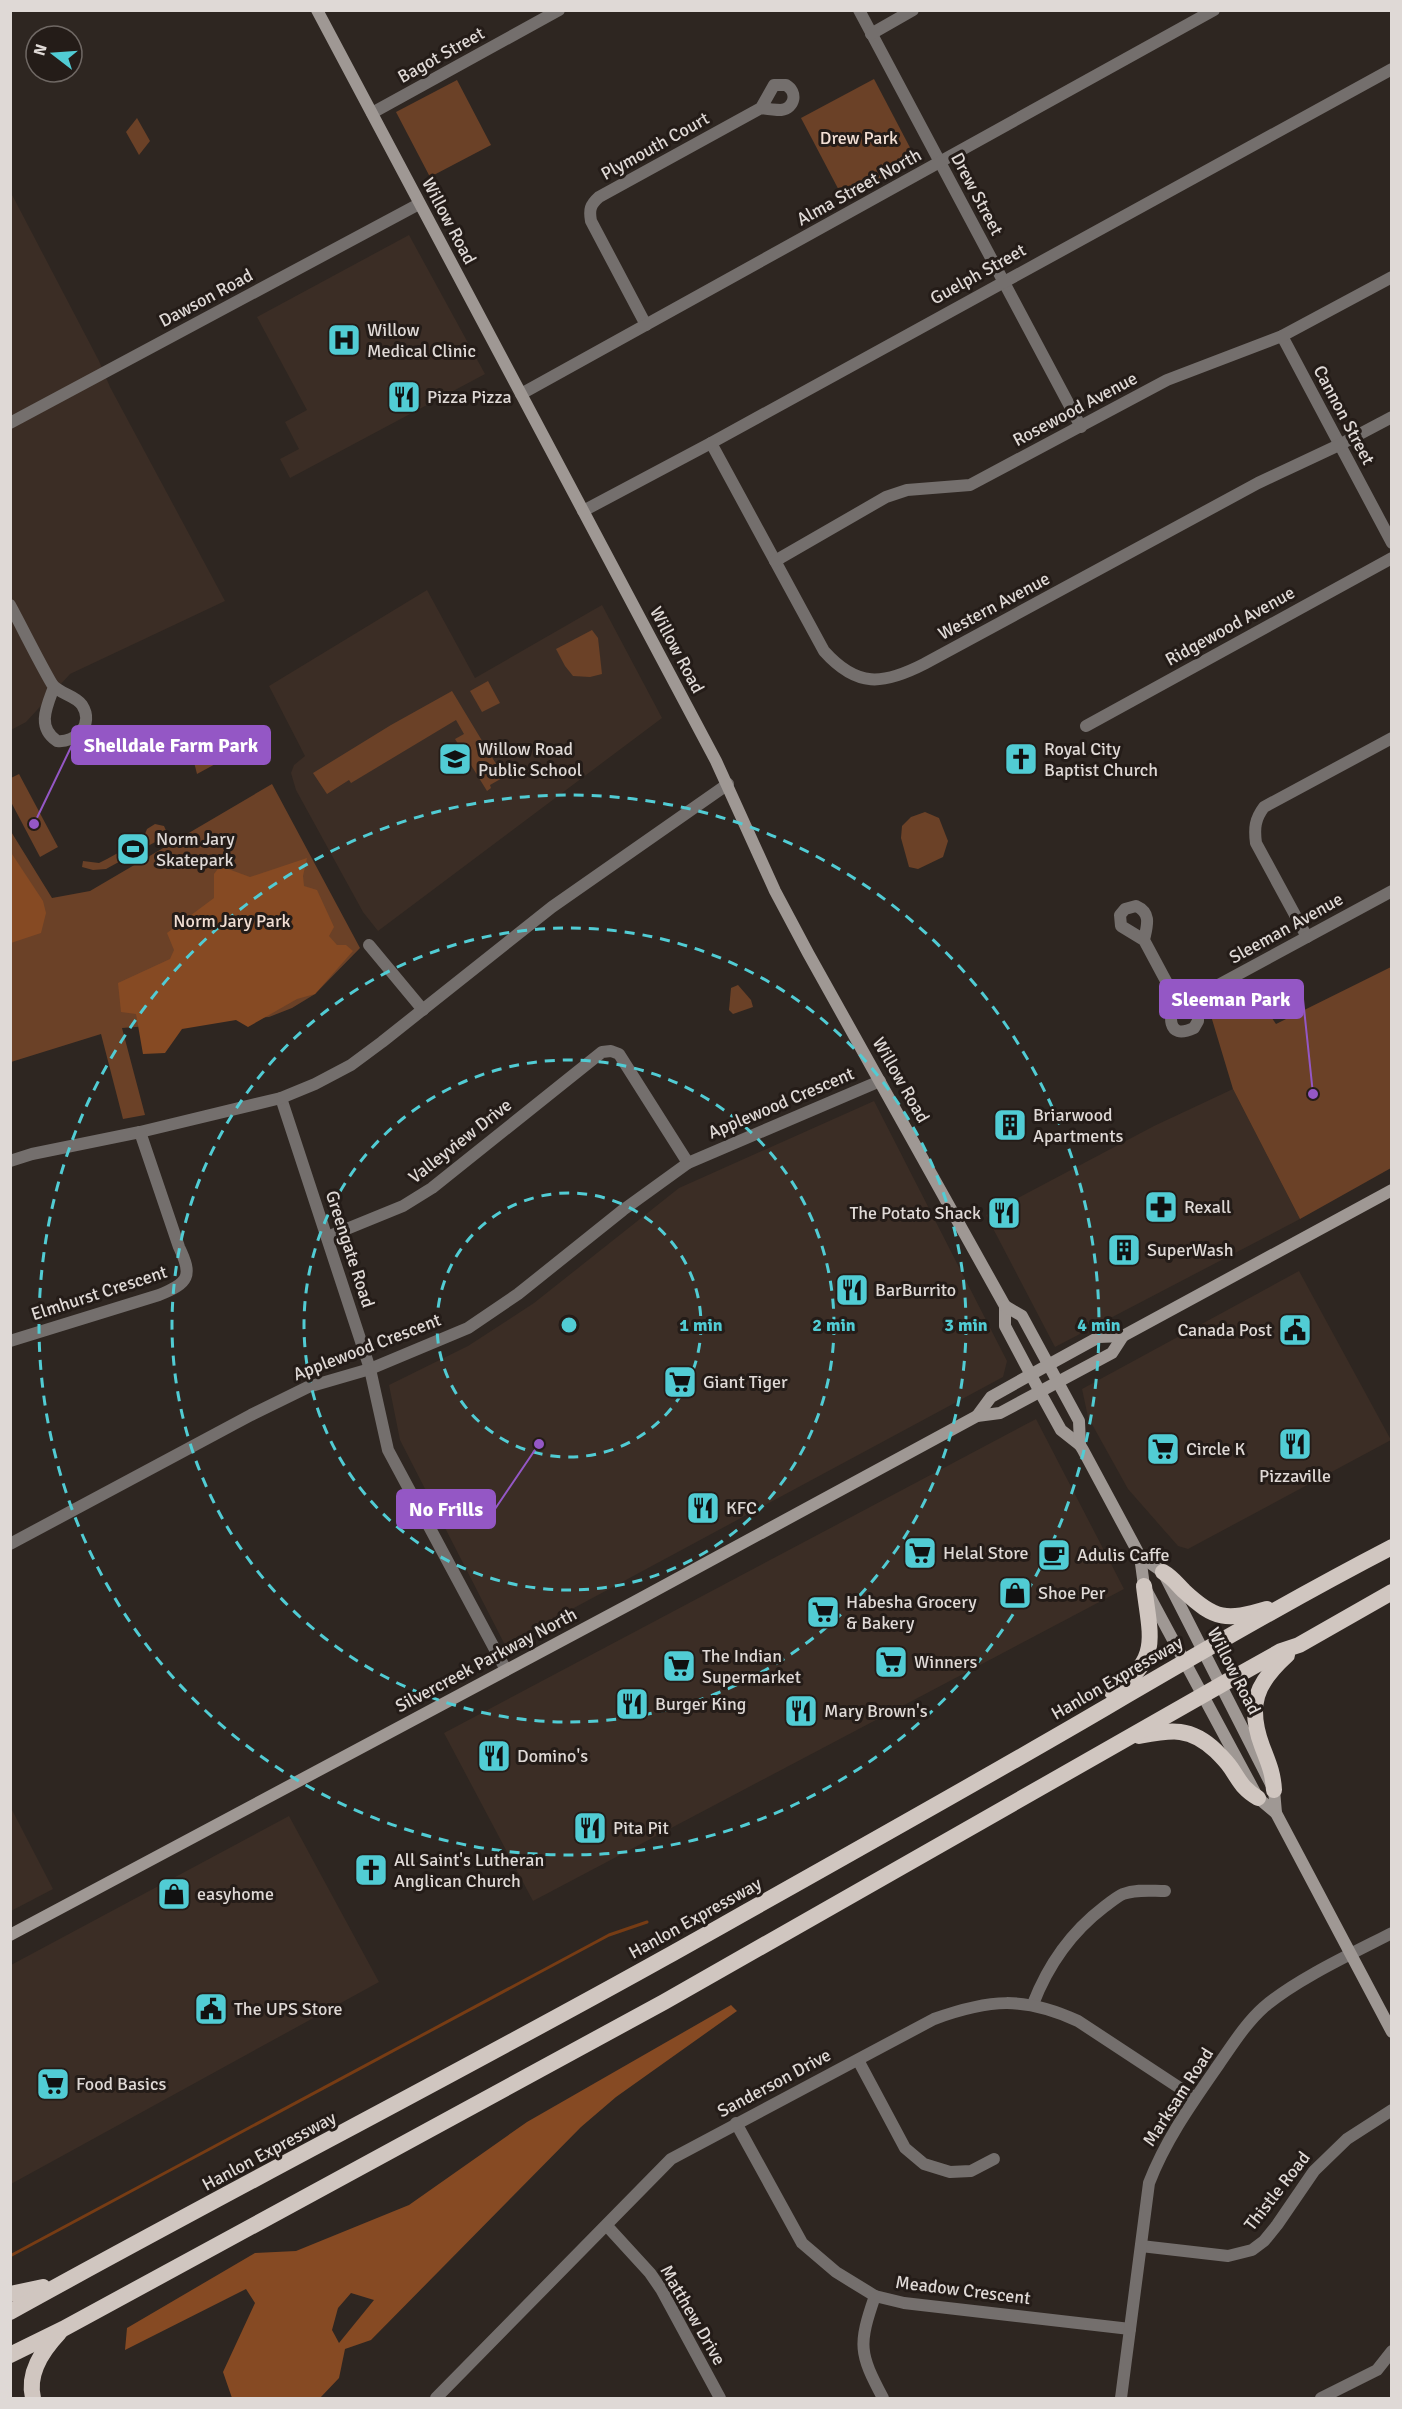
<svg xmlns="http://www.w3.org/2000/svg" width="1402" height="2409" font-family="Signika,sans-serif">
<style>
.built{fill:#3b2d25}
.green{fill:#6b4127}
.forest{fill:#864a23;fill-rule:evenodd}
.lines{fill:none;stroke-linecap:round;stroke-linejoin:round}
.stream{stroke:#773c14;stroke-width:3}
.minor{stroke:#746f6d;stroke-width:12}
.secondary{stroke:#9f9894;stroke-width:12}
.trunk{stroke:#d0c6c0;stroke-width:16}
.ring{fill:none;stroke:#51ccd4;stroke-width:3;stroke-dasharray:10 8}
.labels{text-anchor:middle;dominant-baseline:central;stroke-width:6;stroke-linejoin:round;paint-order:stroke}
.street-label{font-size:18px;fill:#dfd9d6;stroke:#241c18}
.park-label{font-size:18px;fill:#f2dfd4;stroke:#241c18}
.poi-label{font-size:18px;fill:#dfd9d6;stroke:#241c18;text-anchor:start}
.centre{fill:#51ccd4;stroke:#241c18;stroke-width:3}
.ring-label{font-size:18px;text-anchor:middle;font-weight:bold;fill:#51ccd4;stroke:#241c18;stroke-width:6;stroke-linejoin:round;paint-order:stroke}
.leader{fill:none;stroke:#9457c5;stroke-width:2}
.callout-dot{fill:#9457c5;stroke:#241c18;stroke-width:2}
.callout{fill:#9457c5;stroke:#9457c5;stroke-width:2}
.callout-label{font-size:20px;text-anchor:middle;font-weight:bold;fill:#fff}
</style>
<rect width="100%" height="100%" fill="#2e2621"/>
<g class="built">
<path d="M10,191L99,361L110,387L225,601L70,674L26,722L11,730Z"/>
<path d="M409,235L485,374L290,478L280,459L299,449L285,422L307,410L257,317Z"/>
<path d="M427,590L475,678L602,605L662,718L378,931L363,912L296,790L291,773L294,765L305,756L269,686Z"/>
<path d="M1233,1089L1300,1219L1055,1347L986,1215L1154,1126Z"/>
<path d="M874,1101L1007,1361L1003,1377L505,1645L400,1440L389,1385L468,1346L534,1303L679,1188Z"/>
<path d="M1299,1271L1391,1440L1188,1549L1178,1546L1128,1489L1088,1417L1082,1389Z"/>
<path d="M1036,1419L1124,1589L533,1901L444,1733Z"/>
<path d="M11,1808L53,1889L11,1911H10Z"/>
<path d="M289,1816L379,1982L11,2184V1965Z"/>
</g>
<g class="green">
<path d="M874,79L916,159L843,198L801,118Z"/>
<path d="M457,80L491,145L430,177L396,112Z"/>
<path d="M137,118L150,141L139,155L126,132Z"/>
<path d="M592,630L598,638L602,674L590,677L573,676L565,666L556,649Z"/>
<path d="M488,681L500,703L482,712L470,691Z"/>
<path d="M452,691L504,777L490,785L491,788L487,791L455,739L464,734L456,720L351,783L349,780L327,794L313,773L391,725Z"/>
<path d="M210,747L219,762L197,774L194,762L205,749Z"/>
<path d="M19,774L58,847L40,857L11,802V778Z"/>
<path d="M272,784L360,948L315,994L292,1008L269,1017L122,1028L145,1115L123,1119L101,1034L11,1062L10,830L52,898L90,891Z"/>
<path d="M925,812L939,818L948,841L943,857L918,869L909,867L901,838L902,826L911,817Z"/>
<path d="M155,824L164,826L168,835L106,869L93,870L82,867L83,861L99,863L107,859L143,839L147,829Z"/>
<path d="M1391,967V1168L1300,1219L1233,1089L1208,1006L1250,986L1276,1024Z"/>
<path d="M738,985L751,1000L753,1007L733,1014L729,1010L731,988Z"/>
</g>
<g class="forest">
<path d="M10,851L43,901L46,913L41,933L11,943Z"/>
<path d="M307,858L303,876L304,886L317,890L334,927L329,936L337,945H346L353,951L315,994L297,999L248,1027L236,1020L182,1029L165,1053L143,1054L136,1014L121,1012L118,983L170,959L174,950L167,933L214,898V874L220,866L250,877Z"/>
<path d="M731,2005L737,2011L616,2097L581,2127L371,2340L345,2349L339,2378L320,2398H232L223,2372L255,2303L246,2289L125,2350L127,2328L255,2253L296,2251L409,2205L527,2122ZM351,2293L374,2300L339,2343L332,2330L338,2308Z"/>
</g>
<g class="lines">
<path class="stream" d="M10,2256L609,1935L647,1922"/>
<g class="minor">
<path d="M859,10L1081,427"/>
<path d="M871,34L913,10"/>
<path d="M372,113L559,10"/>
<path d="M646,325L591,221C589,210 590,205 599,197L761,108L774,85H786C798,92 795,108 781,110C775,110 767,109 761,108"/>
<path d="M1282,336L1392,543"/>
<path d="M521,394L1214,10"/>
<path d="M10,423L419,204"/>
<path d="M711,443L824,651C857,688 883,685 924,664L1258,483L1339,445L1392,417"/>
<path d="M583,511L711,443L1392,69"/>
<path d="M775,561L886,497L907,490L970,485L1167,380L1282,336L1392,277"/>
<path d="M10,605C24,631 37,658 52,684C59,694 75,695 82,705C95,725 75,743 57,741C36,727 47,706 54,687"/>
<path d="M1086,726L1392,558"/>
<path d="M1307,937L1256,843C1254,828 1255,819 1264,807L1392,738"/>
<path d="M1144,940C1147,926 1152,913 1136,906L1125,909L1120,915L1121,926L1144,940L1174,996L1189,999L1198,996L1392,891"/>
<path d="M369,945L423,1010"/>
<path d="M1174,996C1170,1014 1165,1041 1194,1028L1198,1021V996"/>
<path d="M281,1098L370,1369L388,1450L506,1670"/>
<path d="M10,1161L32,1154L140,1132L281,1098L315,1084L351,1065L382,1042L552,907L728,784"/>
<path d="M327,1237L403,1206L432,1188L602,1052L611,1051L619,1054L688,1163"/>
<path d="M10,1341L159,1295C189,1283 193,1276 179,1247L140,1132"/>
<path d="M10,1544L251,1415L308,1387L370,1369L468,1328L518,1294L623,1210L688,1163L880,1081"/>
<path d="M1033,2004C1048,1965 1070,1933 1104,1907C1110,1903 1116,1897 1123,1894C1136,1889 1151,1891 1165,1891"/>
<path d="M858,2060L905,2148L924,2164L950,2172L971,2171L994,2159"/>
<path d="M736,2123L802,2243L836,2272L875,2296L904,2303L1130,2329"/>
<path d="M607,2226L650,2273L661,2289L720,2398"/>
<path d="M1141,2246L1228,2256L1252,2250L1264,2241L1277,2225L1314,2171L1347,2139L1392,2110"/>
<path d="M875,2296C858,2345 859,2353 883,2398"/>
<path d="M436,2398L671,2159L934,2019C989,1999 1024,1996 1078,2021L1195,2098"/>
<path d="M1121,2398L1149,2183C1166,2139 1192,2103 1219,2064C1233,2044 1246,2023 1264,2007C1297,1979 1353,1953 1392,1933"/>
<path d="M1321,2398L1377,2370L1392,2351"/>
</g>
<g class="secondary">
<path d="M317,10L716,761L775,891L808,953L1005,1306V1326L1040,1392L1061,1430L1080,1445L1083,1450L1140,1556L1144,1586L1258,1798L1276,1813"/>
<path d="M1005,1306L1022,1316L1079,1421L1080,1445"/>
<path d="M977,1416L991,1397L1048,1365L1099,1337L1123,1336L1392,1190"/>
<path d="M1140,1556L1163,1572L1274,1790L1276,1813L1392,2032"/>
<path d="M10,1935L634,1602L977,1416L1000,1413L1112,1353L1123,1336"/>
</g>
<g class="trunk">
<path d="M1163,1572C1172,1577 1177,1584 1184,1591C1215,1620 1226,1621 1267,1609"/>
<path d="M1112,1692C1162,1660 1150,1637 1144,1586"/>
<path d="M1139,1736C1171,1730 1190,1726 1216,1751C1221,1756 1227,1762 1231,1768C1241,1783 1243,1789 1258,1798"/>
<path d="M1274,1790C1273,1772 1268,1762 1262,1746C1247,1705 1256,1683 1287,1655"/>
<path d="M10,2294L43,2287"/>
<path d="M10,2312C228,2191 449,2078 666,1957C805,1879 943,1802 1081,1722C1184,1662 1286,1602 1392,1547"/>
<path d="M10,2355L63,2329L664,2002L1233,1678L1281,1651L1299,1645L1392,1592"/>
<path d="M33,2398C27,2373 42,2351 59,2333"/>
</g>
</g>
<g class="ring">
<circle cx="569" cy="1325" r="132"/>
<circle cx="569" cy="1325" r="265"/>
<circle cx="569" cy="1325" r="397"/>
<circle cx="569" cy="1325" r="530"/>
</g>
<defs>
<symbol id="hospital-square" viewBox="-11 -11 22 22"><rect x="-9" y="-9" width="18" height="18" rx="4" fill="#51ccd4" stroke="#241c18"/><path d="M-5-5h3v3.5h4V-5h3V5h-3V1.5h-4V5h-3Z" fill="#111"/></symbol>
<symbol id="restaurant-square" viewBox="-11 -11 22 22"><rect x="-9" y="-9" width="18" height="18" rx="4" fill="#51ccd4" stroke="#241c18"/><path d="M-5-6h1v4h1v-4h1v4h1v-4h1v5L-1.5 .5V6h-2V.5L-5-1ZM5-6V6H3V1.5H1.5Q1.5-4 5-6Z" fill="#111"/></symbol>
<symbol id="school-square" viewBox="-11 -11 22 22"><rect x="-9" y="-9" width="18" height="18" rx="4" fill="#51ccd4" stroke="#241c18"/><path d="M0-5L7-2L0 1L-7-2ZM-4 1L0 2.5L4 1V4Q0 6-4 4Z" fill="#111"/></symbol>
<symbol id="church-square" viewBox="-11 -11 22 22"><rect x="-9" y="-9" width="18" height="18" rx="4" fill="#51ccd4" stroke="#241c18"/><path d="M-1.2-6h2.4v3.5h3.3v2.4h-3.3V6h-2.4V-.1h-3.3v-2.4h3.3Z" fill="#111"/></symbol>
<symbol id="stadium-square" viewBox="-11 -11 22 22"><rect x="-9" y="-9" width="18" height="18" rx="4" fill="#51ccd4" stroke="#241c18"/><path d="M0-5a6.5 5 0 1 0 0 10a6.5 5 0 1 0 0-10ZM-3.5-1.8h7v3.6h-7Z" fill="#111"/></symbol>
<symbol id="building-square" viewBox="-11 -11 22 22"><rect x="-9" y="-9" width="18" height="18" rx="4" fill="#51ccd4" stroke="#241c18"/><path d="M-4-6H4V6H1V3H-1V6H-4ZM-2.5-4.3h1.7v1.8h-1.7ZM.8-4.3h1.7v1.8H.8ZM-2.5-1h1.7V.8h-1.7ZM.8-1h1.7V.8H.8Z" fill="#111"/></symbol>
<symbol id="pharmacy-square" viewBox="-11 -11 22 22"><rect x="-9" y="-9" width="18" height="18" rx="4" fill="#51ccd4" stroke="#241c18"/><path d="M-2-6h4v4h4v4h-4v4h-4v-4h-4v-4h4Z" fill="#111"/></symbol>
<symbol id="civic-square" viewBox="-11 -11 22 22"><rect x="-9" y="-9" width="18" height="18" rx="4" fill="#51ccd4" stroke="#241c18"/><path d="M-.6-6.5H3V-4.5H.6V-3L4-1V1h2V6H-6V1h2V-1L-.6-3ZM-1.2 2.5V6h2.4V2.5Z" fill="#111"/></symbol>
<symbol id="supermarket-square" viewBox="-11 -11 22 22"><rect x="-9" y="-9" width="18" height="18" rx="4" fill="#51ccd4" stroke="#241c18"/><path d="M-6-5.5h2.5l.6 2H6L4.5 2H-2.5L-4.4-4H-6ZM-1.5 3.2a1.3 1.3 0 1 0 .1 0ZM3 3.2a1.3 1.3 0 1 0 .1 0Z" fill="#111"/></symbol>
<symbol id="cafe-square" viewBox="-11 -11 22 22"><rect x="-9" y="-9" width="18" height="18" rx="4" fill="#51ccd4" stroke="#241c18"/><path d="M-5.5-4.5H6V0H3Q3 3.5 0 3.5H-2.5Q-5.5 3.5-5.5 0ZM3-3.2v2h1.7v-2ZM-6 4.5H4V6H-6Z" fill="#111"/></symbol>
<symbol id="shop-square" viewBox="-11 -11 22 22"><rect x="-9" y="-9" width="18" height="18" rx="4" fill="#51ccd4" stroke="#241c18"/><path d="M-5-2.5h2.3a2.7 3.5 0 0 1 5.4 0H5L5.5 6h-11ZM-1.5-2.5h3a1.5 2.3 0 0 0-3 0Z" fill="#111"/></symbol>
</defs>
<g fill-rule="evenodd">
<use href="#hospital-square" x="325" y="321" width="38" height="38"/>
<use href="#restaurant-square" x="385" y="378" width="38" height="38"/>
<use href="#school-square" x="436" y="740" width="38" height="38"/>
<use href="#church-square" x="1002" y="740" width="38" height="38"/>
<use href="#stadium-square" x="114" y="830" width="38" height="38"/>
<use href="#building-square" x="991" y="1106" width="38" height="38"/>
<use href="#pharmacy-square" x="1142" y="1188" width="38" height="38"/>
<use href="#restaurant-square" x="985" y="1194" width="38" height="38"/>
<use href="#building-square" x="1105" y="1231" width="38" height="38"/>
<use href="#restaurant-square" x="833" y="1271" width="38" height="38"/>
<use href="#civic-square" x="1276" y="1311" width="38" height="38"/>
<use href="#supermarket-square" x="661" y="1363" width="38" height="38"/>
<use href="#restaurant-square" x="1276" y="1425" width="38" height="38"/>
<use href="#supermarket-square" x="1144" y="1430" width="38" height="38"/>
<use href="#restaurant-square" x="684" y="1489" width="38" height="38"/>
<use href="#supermarket-square" x="901" y="1534" width="38" height="38"/>
<use href="#cafe-square" x="1035" y="1536" width="38" height="38"/>
<use href="#shop-square" x="996" y="1574" width="38" height="38"/>
<use href="#supermarket-square" x="804" y="1593" width="38" height="38"/>
<use href="#supermarket-square" x="872" y="1643" width="38" height="38"/>
<use href="#supermarket-square" x="660" y="1647" width="38" height="38"/>
<use href="#restaurant-square" x="613" y="1685" width="38" height="38"/>
<use href="#restaurant-square" x="782" y="1692" width="38" height="38"/>
<use href="#restaurant-square" x="475" y="1737" width="38" height="38"/>
<use href="#restaurant-square" x="571" y="1809" width="38" height="38"/>
<use href="#church-square" x="352" y="1851" width="38" height="38"/>
<use href="#shop-square" x="155" y="1875" width="38" height="38"/>
<use href="#civic-square" x="192" y="1990" width="38" height="38"/>
<use href="#supermarket-square" x="34" y="2065" width="38" height="38"/>
</g>
<g class="labels">
<g class="street-label">
<text transform="translate(441 55) rotate(-29)">Bagot Street</text>
<text transform="translate(655 146) rotate(-29)">Plymouth Court</text>
<text transform="translate(859 187) rotate(-29)">Alma Street North</text>
<text transform="translate(977 194) rotate(62)">Drew Street</text>
<text transform="translate(449 221) rotate(62)">Willow Road</text>
<text transform="translate(978 274) rotate(-29)">Guelph Street</text>
<text transform="translate(206 298) rotate(-28)">Dawson Road</text>
<text transform="translate(1075 409) rotate(-28)">Rosewood Avenue</text>
<text transform="translate(1344 415) rotate(62)">Cannon Street</text>
<text transform="translate(994 606) rotate(-28)">Western Avenue</text>
<text transform="translate(1230 626) rotate(-29)">Ridgewood Avenue</text>
<text transform="translate(677 650) rotate(62)">Willow Road</text>
<text transform="translate(1286 928) rotate(-29)">Sleeman Avenue</text>
<text transform="translate(901 1080) rotate(60)">Willow Road</text>
<text transform="translate(781 1103) rotate(-23)">Applewood Crescent</text>
<text transform="translate(460 1141) rotate(-38)">Valleyview Drive</text>
<text transform="translate(350 1249) rotate(72)">Greengate Road</text>
<text transform="translate(99 1293) rotate(-18)">Elmhurst Crescent</text>
<text transform="translate(367 1347) rotate(-21)">Applewood Crescent</text>
<text transform="translate(486 1660) rotate(-28)">Silvercreek Parkway North</text>
<text transform="translate(1234 1671) rotate(63)">Willow Road</text>
<text transform="translate(1117 1678) rotate(-30)">Hanlon Expressway</text>
<text transform="translate(695 1918) rotate(-29)">Hanlon Expressway</text>
<text transform="translate(774 2083) rotate(-28)">Sanderson Drive</text>
<text transform="translate(1178 2097) rotate(-57)">Marksam Road</text>
<text transform="translate(269 2151) rotate(-28)">Hanlon Expressway</text>
<text transform="translate(1277 2191) rotate(-52)">Thistle Road</text>
<text transform="translate(963 2290) rotate(7)">Meadow Crescent</text>
<text transform="translate(693 2315) rotate(60)">Matthew Drive</text>
</g>
<g class="park-label">
<text x="859" y="138">Drew Park</text>
<text x="232" y="921">Norm Jary Park</text>
</g>
<g class="poi-label">
<text x="367" y="330">Willow<tspan x="367" dy="21">Medical Clinic</tspan></text>
<text x="427" y="397">Pizza Pizza</text>
<text x="478" y="749">Willow Road<tspan x="478" dy="21">Public School</tspan></text>
<text x="1044" y="749">Royal City<tspan x="1044" dy="21">Baptist Church</tspan></text>
<text x="156" y="839">Norm Jary<tspan x="156" dy="21">Skatepark</tspan></text>
<text x="1033" y="1115">Briarwood<tspan x="1033" dy="21">Apartments</tspan></text>
<text x="1184" y="1207">Rexall</text>
<text x="981" y="1213" text-anchor="end">The Potato Shack</text>
<text x="1147" y="1250">SuperWash</text>
<text x="875" y="1290">BarBurrito</text>
<text x="1272" y="1330" text-anchor="end">Canada Post</text>
<text x="703" y="1382">Giant Tiger</text>
<text x="1186" y="1449">Circle K</text>
<text x="1295" y="1476" text-anchor="middle">Pizzaville</text>
<text x="726" y="1508">KFC</text>
<text x="943" y="1553">Helal Store</text>
<text x="1077" y="1555">Adulis Caffe</text>
<text x="1038" y="1593">Shoe Per</text>
<text x="846" y="1602">Habesha Grocery<tspan x="846" dy="21">&amp; Bakery</tspan></text>
<text x="702" y="1656">The Indian<tspan x="702" dy="21">Supermarket</tspan></text>
<text x="914" y="1662">Winners</text>
<text x="655" y="1704">Burger King</text>
<text x="824" y="1711">Mary Brown's</text>
<text x="517" y="1756">Domino's</text>
<text x="613" y="1828">Pita Pit</text>
<text x="394" y="1860">All Saint's Lutheran<tspan x="394" dy="21">Anglican Church</tspan></text>
<text x="197" y="1894">easyhome</text>
<text x="234" y="2009">The UPS Store</text>
<text x="76" y="2084">Food Basics</text>
</g>
</g>
<circle cx="569" cy="1325" r="9" class="centre"/>
<g class="ring-label">
<text x="701" y="1331">1 min</text>
<text x="834" y="1331">2 min</text>
<text x="966" y="1331">3 min</text>
<text x="1099" y="1331">4 min</text>
</g>
<path class="leader" d="M34 824L72 745M1313 1094L1303 999M539 1444L495 1509"/>
<g class="callout-dot">
<circle cx="34" cy="824" r="6"/>
<circle cx="1313" cy="1094" r="6"/>
<circle cx="539" cy="1444" r="6"/>
</g>
<g class="callout">
<rect x="72" y="726" width="198" height="38" rx="6"/>
<rect x="1160" y="980" width="143" height="38" rx="6"/>
<rect x="397" y="1490" width="98" height="38" rx="6"/>
</g>
<g class="callout-label">
<text x="171" y="752">Shelldale Farm Park</text>
<text x="1231" y="1006">Sleeman Park</text>
<text x="446" y="1516">No Frills</text>
</g>
<rect width="1402" height="2409" fill="none" stroke="#dfd9d6" stroke-width="24"/>
<g transform="translate(54 54) rotate(287)"><circle r="28" fill="#241c18" stroke="#6f6864" stroke-width="1.5"/>
<path d="M0-4.5L10 22L0 15L-10 22Z" fill="#51ccd4"/>
<text y="-9" font-size="16" font-weight="bold" text-anchor="middle" fill="#dfd9d6">N</text>
</g>
</svg>
